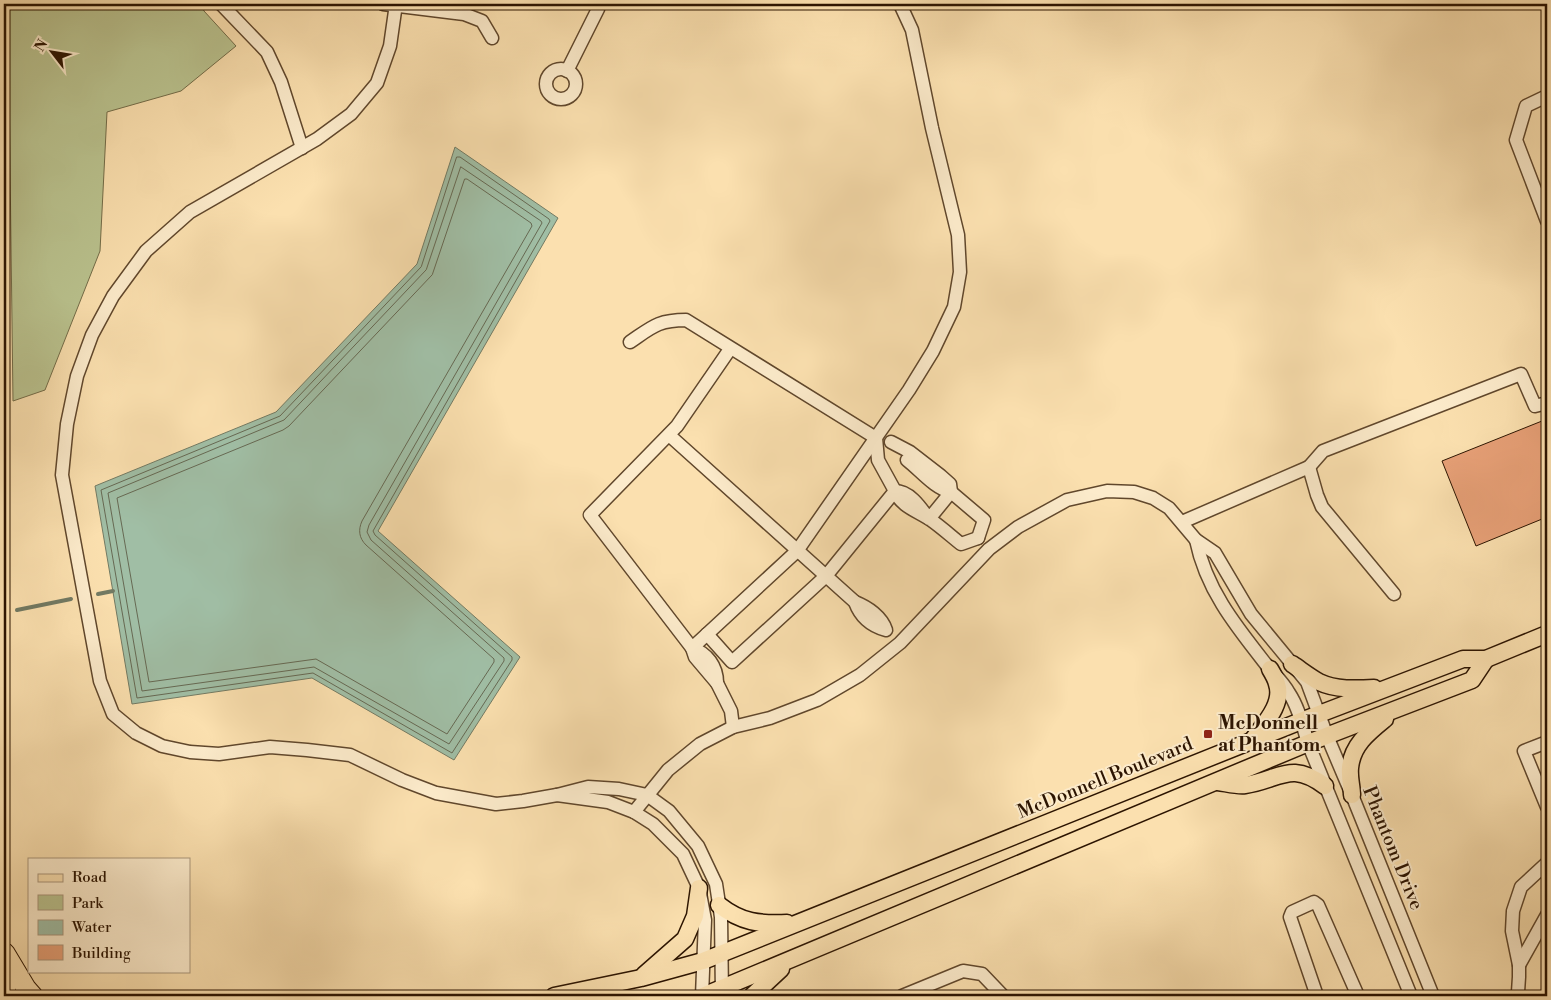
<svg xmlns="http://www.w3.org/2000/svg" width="1551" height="1000" font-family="'Libre Bodoni',serif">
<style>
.green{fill:#bac38f;stroke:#736c48}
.water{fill:#a0bea5;stroke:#727a63}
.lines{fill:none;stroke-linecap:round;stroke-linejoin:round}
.shore{stroke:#666953;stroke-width:1}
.stream{stroke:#727a63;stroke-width:4}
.building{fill:#e7a077;stroke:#2c1401}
.minor-casing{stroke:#60472c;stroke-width:15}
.major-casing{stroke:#2c1401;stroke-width:19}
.highway-casing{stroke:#2c1401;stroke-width:21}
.minor{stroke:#fcebcb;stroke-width:12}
.major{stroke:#fbe0af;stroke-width:16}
.highway{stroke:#fbe0af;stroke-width:19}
.poi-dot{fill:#8f2418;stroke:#fcebcb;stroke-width:2}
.labels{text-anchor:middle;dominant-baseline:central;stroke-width:4;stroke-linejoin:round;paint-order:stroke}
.poi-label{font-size:19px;font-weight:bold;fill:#2c1401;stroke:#fcebcb;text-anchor:start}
.street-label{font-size:19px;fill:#2c1401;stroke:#fcebcb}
</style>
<rect width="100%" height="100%" fill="#fbe0af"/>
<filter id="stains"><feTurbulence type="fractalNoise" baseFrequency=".004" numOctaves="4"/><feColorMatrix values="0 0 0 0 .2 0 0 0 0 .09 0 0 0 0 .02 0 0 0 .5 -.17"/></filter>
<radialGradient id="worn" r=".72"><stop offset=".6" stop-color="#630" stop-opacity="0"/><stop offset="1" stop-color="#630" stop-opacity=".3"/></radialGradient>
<path class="green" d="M8,4H201L204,11L236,46L181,91L107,112L100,251L45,390L13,401Z"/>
<path class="water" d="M455,147L558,218L378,531L520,657L454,760L312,678L132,704L95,486L276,412L417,264Z"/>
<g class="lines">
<g class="shore">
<path d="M457,157H460L549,219L550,221L373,531L375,535L512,657V660L452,753L313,673L137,698L101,490L280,416L421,267Z"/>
<path d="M461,167L541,221L542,223L369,525L367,532L371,540L504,658V661L449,744L314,667L142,691L108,493L284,420L426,270Z"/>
<path d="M465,179H467L531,223L532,226L362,521C358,530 359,538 366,545L494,659V662L447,734L316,659L149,682L117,498L283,430L289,426L432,275Z"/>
</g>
<g class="stream">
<path d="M98,594L113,591"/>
<path d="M17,610L71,599"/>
</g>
</g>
<path class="building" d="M1547,419V517L1476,546L1442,461Z"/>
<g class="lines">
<defs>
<g id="minor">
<path d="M221,4L267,52L281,82L302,148"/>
<path d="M383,4L464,14L482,21L492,38"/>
<path d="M396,4L390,46L377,83L351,114L317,139L190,212L146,251L113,296L92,335L77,376L67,424L62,475L100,681L113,714L136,733L162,746L190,752L219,754L270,747L307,750L350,755L402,780L436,793L496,804L523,801L557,795"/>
<circle cx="561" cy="84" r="15"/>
<path d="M567,71L598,9L599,4"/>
<path d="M1547,96L1526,106L1516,140L1547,221"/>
<path d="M630,342C652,327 658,320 686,320L876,438L878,460L895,491L826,576L732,662L707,634"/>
<path d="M730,349L677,426L590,515L692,648L797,551L909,390L933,351L954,307L960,272L958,235L932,128L912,30L900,4"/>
<path d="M669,435L855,602"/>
<path d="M891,442L910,452L941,476L950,484L951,492L929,519C921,508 910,491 895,491C901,507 918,511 931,520C941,527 951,536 961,544L978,538"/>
<path d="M907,460C920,470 935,489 951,492L984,520L978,538"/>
<path d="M1309,467L1323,451L1521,374L1535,406L1547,403"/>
<path d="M1182,522L1309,467L1317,495L1322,507L1394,594"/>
<path d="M1196,540C1206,589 1235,625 1265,663C1273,673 1283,682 1289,693C1299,708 1303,727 1308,743L1411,996"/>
<path d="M855,602C868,607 882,617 886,630C871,626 860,616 855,602Z"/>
<path d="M692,648C707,653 717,666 717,683L695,657Z"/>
<path d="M717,683L731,711L733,727"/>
<path d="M1547,742L1524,751L1547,807"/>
<path d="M634,812L668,770L700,744L733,727L770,718L817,700L860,675L900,643L989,549L1018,527L1067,500L1107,491L1134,492L1153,498L1169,508L1196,540L1215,553L1251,614L1307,682L1327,736L1352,795L1433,996"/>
<path d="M1519,965L1547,915"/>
<path d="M702,996L705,920L699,888L683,854L653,824L634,812L608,802L557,795L588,787L619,789L647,795L669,811L698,846L716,884L721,917L722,996"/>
<path d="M902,996L963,971L982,974L1003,996"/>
<path d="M1317,996L1290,917L1292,912L1314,902L1318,905L1358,996"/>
<path d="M1516,996L1518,992L1519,977V965L1512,931L1513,911L1521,887L1547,863"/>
</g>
<g id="major">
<path d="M1292,664C1301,670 1310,677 1319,682C1336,690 1356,689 1374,688"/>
<path d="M1252,741C1263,725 1284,704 1277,684C1276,679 1273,674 1270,669"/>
<path d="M1218,782C1226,783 1237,786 1245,785C1280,780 1290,760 1325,786"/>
<path d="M1352,795C1352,787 1349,777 1350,768C1352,745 1369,732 1385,719"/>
<path d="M719,905C742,923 759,924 787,923"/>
<path d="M644,975L685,939L695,916L699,888"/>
<path d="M554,996L641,978L703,961L1301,721L1463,659H1486L1547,634"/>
<path d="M703,996L1308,743L1472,680L1486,659"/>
<path d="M752,996L781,969"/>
</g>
<g id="highway">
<path d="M5,953L26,988L33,996"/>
<path d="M5,958L6,996"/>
</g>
</defs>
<use href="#minor" class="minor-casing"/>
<use href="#major" class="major-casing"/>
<use href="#highway" class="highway-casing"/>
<use href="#minor" class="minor"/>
<use href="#major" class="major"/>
<use href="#highway" class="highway"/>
</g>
<rect class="poi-dot" x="1203" y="729" width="10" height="10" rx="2.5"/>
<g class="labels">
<g class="poi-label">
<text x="1218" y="723">McDonnell<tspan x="1218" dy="22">at Phantom</tspan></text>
</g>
<g class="street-label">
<text transform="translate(1105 778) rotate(-22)">McDonnell Boulevard</text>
<text transform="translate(1393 848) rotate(68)">Phantom Drive</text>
</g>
</g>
<rect width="1551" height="1000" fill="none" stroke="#fbe0af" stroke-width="20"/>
<rect x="5" y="5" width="1541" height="990" fill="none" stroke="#2c1401" stroke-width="2.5"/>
<rect x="10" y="10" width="1531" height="980" fill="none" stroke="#2c1401"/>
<rect x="28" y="858" width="162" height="115" fill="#fcebcb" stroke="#a9957a"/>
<rect x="38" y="874" width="25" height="8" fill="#fbe0af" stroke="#a9957a"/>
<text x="72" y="882" font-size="15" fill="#2c1401">Road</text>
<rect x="38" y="895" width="25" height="15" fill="#bac38f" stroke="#a9957a"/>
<text x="72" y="908" font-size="15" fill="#2c1401">Park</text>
<rect x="38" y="920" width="25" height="15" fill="#a0bea5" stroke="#a9957a"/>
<text x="72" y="932" font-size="15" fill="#2c1401">Water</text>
<rect x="38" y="945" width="25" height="15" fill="#e7a077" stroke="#a9957a"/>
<text x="72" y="958" font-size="15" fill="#2c1401">Building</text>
<g transform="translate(52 52) rotate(301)" stroke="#fcebcb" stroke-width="4" paint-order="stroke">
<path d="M0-4L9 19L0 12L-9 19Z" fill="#2c1401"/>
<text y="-8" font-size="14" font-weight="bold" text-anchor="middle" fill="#2c1401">N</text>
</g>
<rect width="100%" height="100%" filter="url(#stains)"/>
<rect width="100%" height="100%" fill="url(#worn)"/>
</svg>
